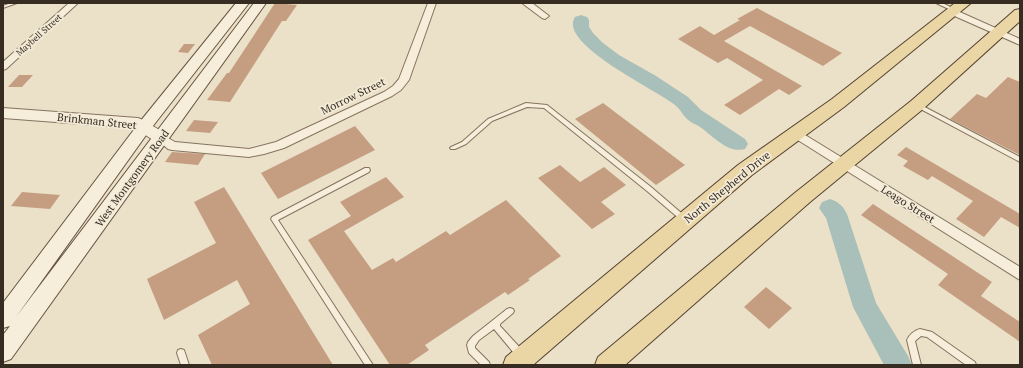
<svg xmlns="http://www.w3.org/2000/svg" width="1023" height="368" font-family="'PT Serif',serif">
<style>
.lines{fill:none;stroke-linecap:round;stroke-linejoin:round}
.river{fill:#a9bfb9;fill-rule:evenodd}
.building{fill:#c59e82}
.service-casing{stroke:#85735f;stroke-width:2}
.minor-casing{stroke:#85735f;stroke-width:2}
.tertiary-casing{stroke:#85735f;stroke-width:2}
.secondary-casing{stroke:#675542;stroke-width:2}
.primary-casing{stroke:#544232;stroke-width:2}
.service{fill:#f6eedb;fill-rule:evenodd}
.minor{fill:#f6eedb;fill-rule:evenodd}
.tertiary{fill:#f6eedb;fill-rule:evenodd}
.secondary{fill:#f6eedb;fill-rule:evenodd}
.primary{fill:#ead5a4;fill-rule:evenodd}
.labels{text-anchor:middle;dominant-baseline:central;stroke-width:3.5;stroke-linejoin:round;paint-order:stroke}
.far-street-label{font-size:9px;fill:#372c21;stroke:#f3ebd7}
.street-label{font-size:11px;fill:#372c21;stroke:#f3ebd7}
</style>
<rect width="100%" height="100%" fill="#ebe1c8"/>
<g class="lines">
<g class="river">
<path d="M581,15L587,17L589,20V27L593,33L603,43L619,55L656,76L688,97L701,110L745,139L748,144L745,149C728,154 713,136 700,127C696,124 691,123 687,119C683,115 680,109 675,105C659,91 557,44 575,17Z"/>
<path d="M830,199C839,202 843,206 847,214L876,303L908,356L912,365H884L853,307L826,218L819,208L822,202Z"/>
</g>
</g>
<g class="building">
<path d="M275,3L297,5L286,21H282L230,102L207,100L227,73H229Z"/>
<path d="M757,8L842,53L823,66L750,26L724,41L802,86L789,95L779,89L740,115L724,105L763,80L727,58L718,63L678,39L700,26L714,35L740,20L737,19Z"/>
<path d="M184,44H195L188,53L178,52Z"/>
<path d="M19,75H33L22,87H8Z"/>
<path d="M1008,77L1020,82V155L950,119L977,94L986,98Z"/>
<path d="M603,103L685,165L656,185L575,119Z"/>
<path d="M194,120L218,122L210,133L186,131Z"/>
<path d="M355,126L375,150L278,199L261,173Z"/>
<path d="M906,147L1020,214V228L1001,217L984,237L956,219L973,201L932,176L928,180L903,166L908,161L897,155Z"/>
<path d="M172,152L205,154L198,165L165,162Z"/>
<path d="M560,165L580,182L604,167L626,185L601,202L615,214L592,229L538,178Z"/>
<path d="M386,177L404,197L344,231L372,270L393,258L396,262L446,231L450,235L506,200L561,256L528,279L530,280L508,295L505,292L425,345L429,350L407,365H390L308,240L351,216L340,202Z"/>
<path d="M224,187L333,365H212L198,335L250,304L237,280L164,320L147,279L216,243L194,202Z"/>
<path d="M22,192L60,195L50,209L11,206Z"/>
<path d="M873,204L992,282L981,296L1020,322V342L938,285L948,274L861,215Z"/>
<path d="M766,287L792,308L769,329L744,307Z"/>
</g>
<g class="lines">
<defs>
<g id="service">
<path d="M11,3H17L3,8V6Z"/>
<path d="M936,3H942L957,10V11H953Z"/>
<path d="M526,103L547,105L651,187L686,217L687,219L686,221H682L647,191L544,108L527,107L492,121L466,144L455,149H451L450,148L451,147L462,142L488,119Z"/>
<path d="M917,103L1020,157V162L915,106L914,105Z"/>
<path d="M365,168H369L370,170L369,172L278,220L373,365H365L271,219L272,217Z"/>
<path d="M510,308L513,309L514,311L513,313L500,324V326L524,352L525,355L524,358L521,359L518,358L494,329L479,340L475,346V348L489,362L490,365H481L469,353L467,345L468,342L473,336L507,309Z"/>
<path d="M920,329L932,332L975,362L976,365H966L927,337L921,336L915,341L921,365H913L907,340C909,335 915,330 920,329Z"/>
<path d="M181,349L184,350L189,365H181L177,353L178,350Z"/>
</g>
<g id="minor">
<path d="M69,3H78L6,69L3,70V62Z"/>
<path d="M428,3H436L409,80L401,90L392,96L284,148L264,154L249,157L172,150L168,149L155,138L157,135L161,134L175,142L249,149L276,142L384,92L393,86L399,79Z"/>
<path d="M522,3H532L549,16L545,19L542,18Z"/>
<path d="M953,9L1020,39V45L950,14L949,12Z"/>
<path d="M797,130L1020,267V280L793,137L791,134L793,131Z"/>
</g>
<path id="tertiary" d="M3,108L138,118L143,120L166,134L168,138L166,142L161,143L156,142L135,128L3,118Z"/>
<path id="secondary" d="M236,3H249L149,131L16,317L254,3H266L11,359L3,362V335L10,326L3,328V303L139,123Z"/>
<g id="primary">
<path d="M955,3H971L844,107L752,175L533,365H503L506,357L738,165L832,99Z"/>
<path d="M1020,9V21L923,109L810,202L625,365H595L598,357L796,192L911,101L1015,10Z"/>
</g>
</defs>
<use href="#service" class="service-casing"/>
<use href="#minor" class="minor-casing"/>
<use href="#tertiary" class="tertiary-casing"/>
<use href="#secondary" class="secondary-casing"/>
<use href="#primary" class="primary-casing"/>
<use href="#service" class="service"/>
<use href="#minor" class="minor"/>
<use href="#tertiary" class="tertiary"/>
<use href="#secondary" class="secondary"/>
<use href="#primary" class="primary"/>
</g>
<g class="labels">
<g class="far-street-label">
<text transform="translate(39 35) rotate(-42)">Maybell Street</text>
</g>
<g class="street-label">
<text transform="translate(353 96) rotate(-26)">Morrow Street</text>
<text transform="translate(97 121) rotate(6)">Brinkman Street</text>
<text transform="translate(132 178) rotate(-54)">West Montgomery Road</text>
<text transform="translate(727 187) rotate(-39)">North Shepherd Drive</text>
<text transform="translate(908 204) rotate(32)">Leago Street</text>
</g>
</g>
<rect width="1023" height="368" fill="none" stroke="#372c21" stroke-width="8"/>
</svg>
